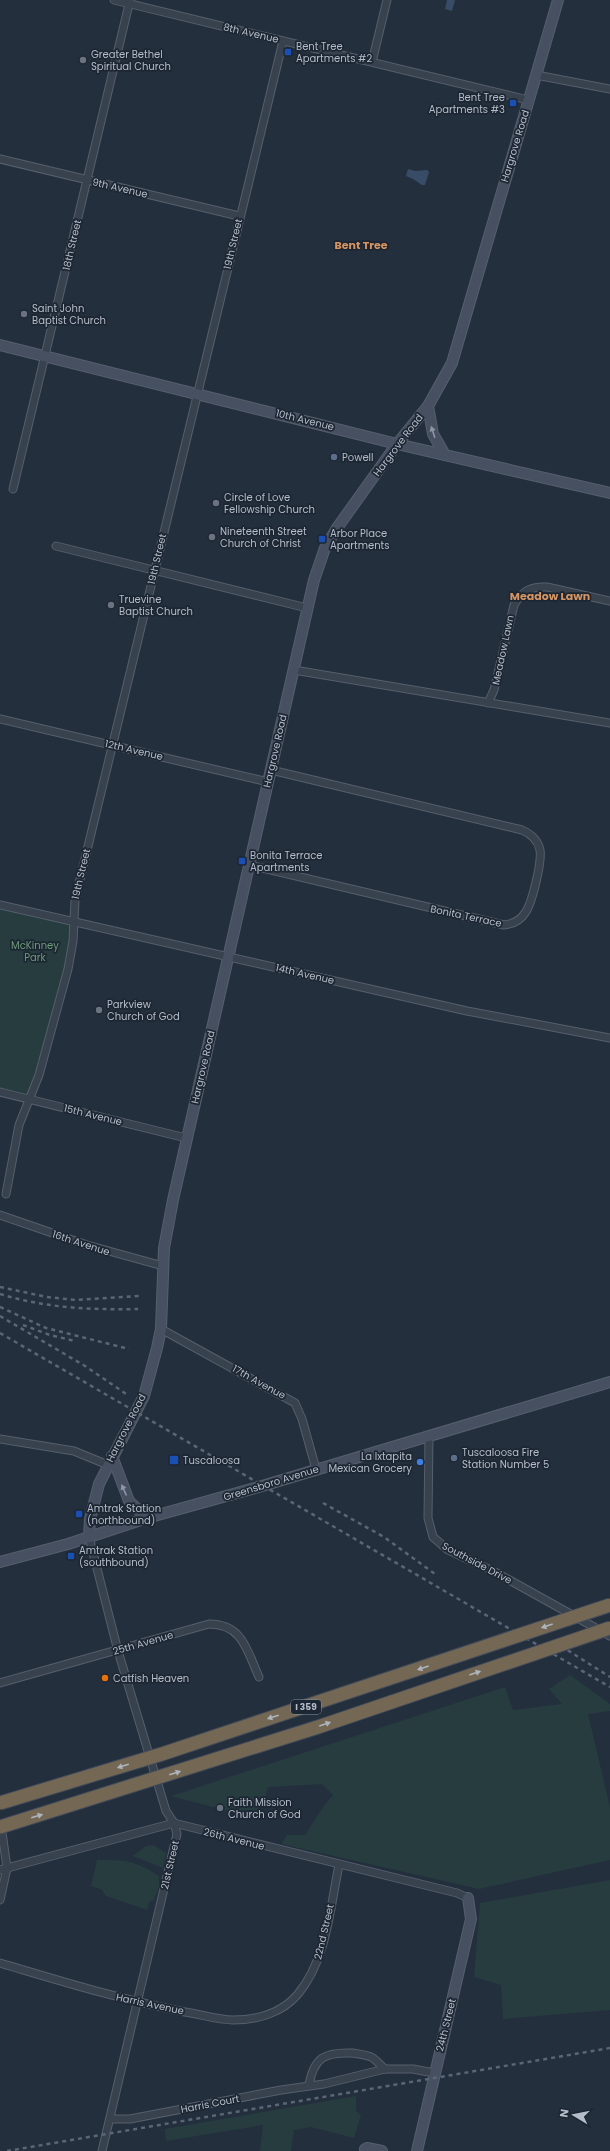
<svg xmlns="http://www.w3.org/2000/svg" width="610" height="2151" font-family="Poppins,sans-serif">
<style>
.green{fill:#263c3f}
.water{fill:#394c67}
.lines{fill:none;stroke-linecap:round;stroke-linejoin:round}
.street-casing{stroke:#565f6c;stroke-width:9}
.secondary-casing{stroke:#565f6c;stroke-width:12}
.street{stroke:#38414e;stroke-width:7}
.secondary{stroke:#465061;stroke-width:10}
.rail{stroke:#5a6575;stroke-width:2.5;stroke-dasharray:4 4;stroke-linecap:butt}
.highway-bridge-casing{stroke:#434c59;stroke-width:15;stroke-linecap:butt}
.highway-bridge{stroke:#746855;stroke-width:13}
.oneway{fill:#8e96a5}
.oneway2{fill:#aeb4bd}
.transit-dot{fill:#1a4fb4;stroke:#1d2633;stroke-width:1.5}
.worship-dot{fill:#6b7280;stroke:#1d2633;stroke-width:1.5}
.service-dot{fill:#5c6f8a;stroke:#1d2633;stroke-width:1.5}
.shop-dot{fill:#3f7fe0;stroke:#1d2633;stroke-width:1.5}
.food-dot{fill:#e8710a;stroke:#1d2633;stroke-width:1.5}
.labels{text-anchor:middle;dominant-baseline:central;stroke-width:3.5;stroke-linejoin:round;paint-order:stroke}
.shield{fill:#1d2633;stroke:#878f9c;stroke-width:1}
.shield-label{font-size:9px;font-weight:bold;fill:#b4bcc9}
.street-label{font-size:10px;fill:#b4bcc9;stroke:#1d2633}
.poi-label{font-size:10px;fill:#b4bcc9;stroke:#1d2633;text-anchor:start}
.park-label{font-size:10px;fill:#6b9a76;stroke:#1d2633}
.neighbourhood-label{font-size:11px;font-weight:bold;fill:#d59563;stroke:#1d2633}
</style>
<rect width="100%" height="100%" fill="#242f3e"/>
<g class="green">
<path d="M0,906L74,923L73,941L30,1100L0,1092Z"/>
<path d="M570,1675L610,1704V1711L588,1714L610,1807V1860L479,1889L281,1844L287,1835H305L323,1807L333,1795L322,1784L268,1787L259,1819L171,1796L505,1687L513,1710L562,1704L549,1689Z"/>
<path d="M153,1845L166,1853L163,1868L133,1856L146,1846Z"/>
<path d="M97,1860C126,1860 134,1860 159,1876V1887L154,1900L149,1902L147,1910L106,1896L102,1890L91,1886Z"/>
<path d="M610,1880V2010L503,2019L501,1985L474,1977L480,1903Z"/>
<path d="M356,2096V2111L361,2115L354,2138L311,2127L294,2130L291,2151H260L263,2125L166,2141L165,2129Z"/>
</g>
<g class="water">
<path d="M447,0H455L452,11L445,9Z"/>
<path d="M408,169L415,171L427,170L429,172L425,185H422L413,179L406,176Z"/>
</g>
<g class="lines">
<defs>
<g id="street">
<path d="M114,0L528,100"/>
<path d="M372,62L387,0"/>
<path d="M536,75L610,89"/>
<path d="M0,159L239,216"/>
<path d="M13,489L130,0"/>
<path d="M56,546L307,608"/>
<path d="M294,670L610,723"/>
<path d="M488,703L494,690L514,605C522,591 531,586 547,587L610,601"/>
<path d="M0,719L268,782"/>
<path d="M249,865L504,925C513,924 520,921 525,913C532,904 542,862 540,850C538,840 531,834 522,830L271,770"/>
<path d="M0,905L467,1011L610,1038"/>
<path d="M0,1092L186,1138"/>
<path d="M6,1194L19,1125L39,1075L68,969L73,941L75,900L283,41"/>
<path d="M0,1215L87,1245L163,1266"/>
<path d="M161,1329L295,1403L302,1419L316,1469"/>
<path d="M429,1436L428,1518L433,1537L448,1550L495,1572L610,1636"/>
<path d="M0,1439L74,1451L108,1465"/>
<path d="M89,1537L118,1651L166,1811L174,1823L177,1834L102,2151"/>
<path d="M0,1683L209,1624C243,1624 247,1651 259,1677"/>
<path d="M0,1870L174,1823L457,1893L468,1898"/>
<path d="M0,1900L7,1868L1,1825"/>
<path d="M0,1963C61,1981 122,2000 185,2012C200,2014 217,2020 233,2020C257,2020 282,2013 298,1994C327,1959 330,1908 339,1865"/>
<path d="M309,2085C314,2057 325,2052 352,2053C359,2054 368,2055 373,2058C377,2061 381,2066 385,2069"/>
<path d="M110,2119H130L281,2090L324,2084L385,2069H413L434,2073"/>
</g>
<g id="secondary">
<path d="M0,345L397,444L610,493"/>
<path d="M428,406L433,434L445,455"/>
<path d="M112,1456L129,1501L147,1518"/>
<path d="M89,1537L90,1519L99,1484L144,1396L157,1348L161,1329L164,1248L173,1200L314,580L325,548L337,528L397,444L428,406L452,363L558,0"/>
<path d="M0,1562L68,1544L147,1518L262,1486L610,1382"/>
<path d="M365,2149L367,2148L382,2151"/>
<path d="M417,2151L471,1919L468,1898"/>
</g>
</defs>
<use href="#street" class="street-casing"/>
<use href="#secondary" class="secondary-casing"/>
<use href="#street" class="street"/>
<use href="#secondary" class="secondary"/>
<g class="rail">
<path d="M0,1287L47,1297L76,1300L140,1296"/>
<path d="M0,1294C46,1308 90,1310 138,1309"/>
<path d="M0,1307L46,1328L129,1349"/>
<path d="M0,1316L85,1366L129,1396"/>
<path d="M23,1325L50,1335L75,1341"/>
<path d="M0,1333L610,1687"/>
<path d="M323,1503L384,1537L435,1574"/>
<path d="M561,1646L610,1677"/>
<path d="M7,2151L610,2048"/>
</g>
<defs>
<g id="highway-bridge">
<path d="M0,1803L162,1754L610,1605"/>
<path d="M0,1827L318,1727L610,1628"/>
</g>
</defs>
<use href="#highway-bridge" class="highway-bridge-casing"/>
<use href="#highway-bridge" class="highway-bridge"/>
</g>
<defs><path id="oneway-solid" d="M-6-.8H1V-3.2L6.5 0L1 3.2V.8H-6Z"/></defs>
<g class="oneway">
<use href="#oneway-solid" transform="translate(433 432) rotate(-108)"/>
<use href="#oneway-solid" transform="translate(124 1490) rotate(-114)"/>
</g>
<g class="oneway2">
<use href="#oneway-solid" transform="translate(547 1626) rotate(161)"/>
<use href="#oneway-solid" transform="translate(423 1668) rotate(161)"/>
<use href="#oneway-solid" transform="translate(475 1673) rotate(-19)"/>
<use href="#oneway-solid" transform="translate(273 1717) rotate(162)"/>
<use href="#oneway-solid" transform="translate(325 1724) rotate(-19)"/>
<use href="#oneway-solid" transform="translate(123 1766) rotate(163)"/>
<use href="#oneway-solid" transform="translate(175 1773) rotate(-18)"/>
<use href="#oneway-solid" transform="translate(37 1816) rotate(-16)"/>
</g>
<g class="transit-dot">
<rect x="284" y="48" width="8" height="8" rx="2"/>
<rect x="509" y="99" width="8" height="8" rx="2"/>
<rect x="318" y="535" width="8" height="8" rx="2"/>
<rect x="238" y="857" width="8" height="8" rx="2"/>
<rect x="169" y="1455" width="10" height="10" rx="2"/>
<rect x="75" y="1510" width="8" height="8" rx="2"/>
<rect x="67" y="1552" width="8" height="8" rx="2"/>
</g>
<g class="worship-dot">
<circle cx="83" cy="60" r="4"/>
<circle cx="24" cy="314" r="4"/>
<circle cx="216" cy="503" r="4"/>
<circle cx="212" cy="537" r="4"/>
<circle cx="111" cy="605" r="4"/>
<circle cx="99" cy="1010" r="4"/>
<circle cx="220" cy="1808" r="4"/>
</g>
<g class="service-dot">
<circle cx="334" cy="457" r="4"/>
<circle cx="454" cy="1458" r="4"/>
</g>
<circle class="shop-dot" cx="420" cy="1462" r="4"/>
<circle class="food-dot" cx="105" cy="1678" r="4"/>
<g class="labels">
<rect class="shield" x="291" y="1700" width="30" height="14" rx="3"/>
<g class="shield-label">
<text x="306" y="1707">I 359</text>
</g>
<g class="street-label">
<text transform="translate(251 33) rotate(13)">8th Avenue</text>
<text transform="translate(515 146) rotate(-73)">Hargrove Road</text>
<text transform="translate(120 188) rotate(13)">9th Avenue</text>
<text transform="translate(233 244) rotate(-77)">19th Street</text>
<text transform="translate(72 245) rotate(-77)">18th Street</text>
<text transform="translate(305 420) rotate(14)">10th Avenue</text>
<text transform="translate(398 445) rotate(-53)">Hargrove Road</text>
<text transform="translate(157 559) rotate(-77)">19th Street</text>
<text transform="translate(503 650) rotate(-78)">Meadow Lawn</text>
<text transform="translate(134 750) rotate(13)">12th Avenue</text>
<text transform="translate(275 751) rotate(-77)">Hargrove Road</text>
<text transform="translate(81 874) rotate(-77)">19th Street</text>
<text transform="translate(466 916) rotate(12)">Bonita Terrace</text>
<text transform="translate(305 974) rotate(13)">14th Avenue</text>
<text transform="translate(203 1067) rotate(-77)">Hargrove Road</text>
<text transform="translate(93 1115) rotate(14)">15th Avenue</text>
<text transform="translate(81 1243) rotate(18)">16th Avenue</text>
<text transform="translate(259 1382) rotate(29)">17th Avenue</text>
<text transform="translate(126 1428) rotate(-63)">Hargrove Road</text>
<text transform="translate(271 1483) rotate(-17)">Greensboro Avenue</text>
<text transform="translate(477 1563) rotate(28)">Southside Drive</text>
<text transform="translate(143 1643) rotate(-16)">25th Avenue</text>
<text transform="translate(234 1839) rotate(14)">26th Avenue</text>
<text transform="translate(170 1865) rotate(-77)">21st Street</text>
<text transform="translate(324 1932) rotate(-77)">22nd Street</text>
<text transform="translate(150 2004) rotate(12)">Harris Avenue</text>
<text transform="translate(446 2025) rotate(-76)">24th Street</text>
<text transform="translate(210 2104) rotate(-11)">Harris Court</text>
</g>
<g class="poi-label">
<text x="296" y="46">Bent Tree<tspan x="296" dy="12">Apartments #2</tspan></text>
<text x="91" y="54">Greater Bethel<tspan x="91" dy="12">Spiritual Church</tspan></text>
<text x="505" y="97" text-anchor="end">Bent Tree<tspan x="505" dy="12">Apartments #3</tspan></text>
<text x="32" y="308">Saint John<tspan x="32" dy="12">Baptist Church</tspan></text>
<text x="342" y="457">Powell</text>
<text x="224" y="497">Circle of Love<tspan x="224" dy="12">Fellowship Church</tspan></text>
<text x="220" y="531">Nineteenth Street<tspan x="220" dy="12">Church of Christ</tspan></text>
<text x="330" y="533">Arbor Place<tspan x="330" dy="12">Apartments</tspan></text>
<text x="119" y="599">Truevine<tspan x="119" dy="12">Baptist Church</tspan></text>
<text x="250" y="855">Bonita Terrace<tspan x="250" dy="12">Apartments</tspan></text>
<text x="107" y="1004">Parkview<tspan x="107" dy="12">Church of God</tspan></text>
<text x="462" y="1452">Tuscaloosa Fire<tspan x="462" dy="12">Station Number 5</tspan></text>
<text x="412" y="1456" text-anchor="end">La Ixtapita<tspan x="412" dy="12">Mexican Grocery</tspan></text>
<text x="183" y="1460">Tuscaloosa</text>
<text x="87" y="1508">Amtrak Station<tspan x="87" dy="12">(northbound)</tspan></text>
<text x="79" y="1550">Amtrak Station<tspan x="79" dy="12">(southbound)</tspan></text>
<text x="113" y="1678">Catfish Heaven</text>
<text x="228" y="1802">Faith Mission<tspan x="228" dy="12">Church of God</tspan></text>
</g>
<g class="park-label">
<text x="35" y="945">McKinney<tspan x="35" dy="12">Park</tspan></text>
</g>
<g class="neighbourhood-label">
<text x="361" y="245">Bent Tree</text>
<text x="550" y="596">Meadow Lawn</text>
</g>
</g>
<g transform="translate(574 2115) rotate(280)" stroke="#1d2633" stroke-width="3" paint-order="stroke">
<path d="M0-3L7 15L0 10L-7 15Z" fill="#b4bcc9"/>
<text y="-6" font-size="11" font-weight="bold" text-anchor="middle" fill="#b4bcc9">N</text>
</g>
</svg>
